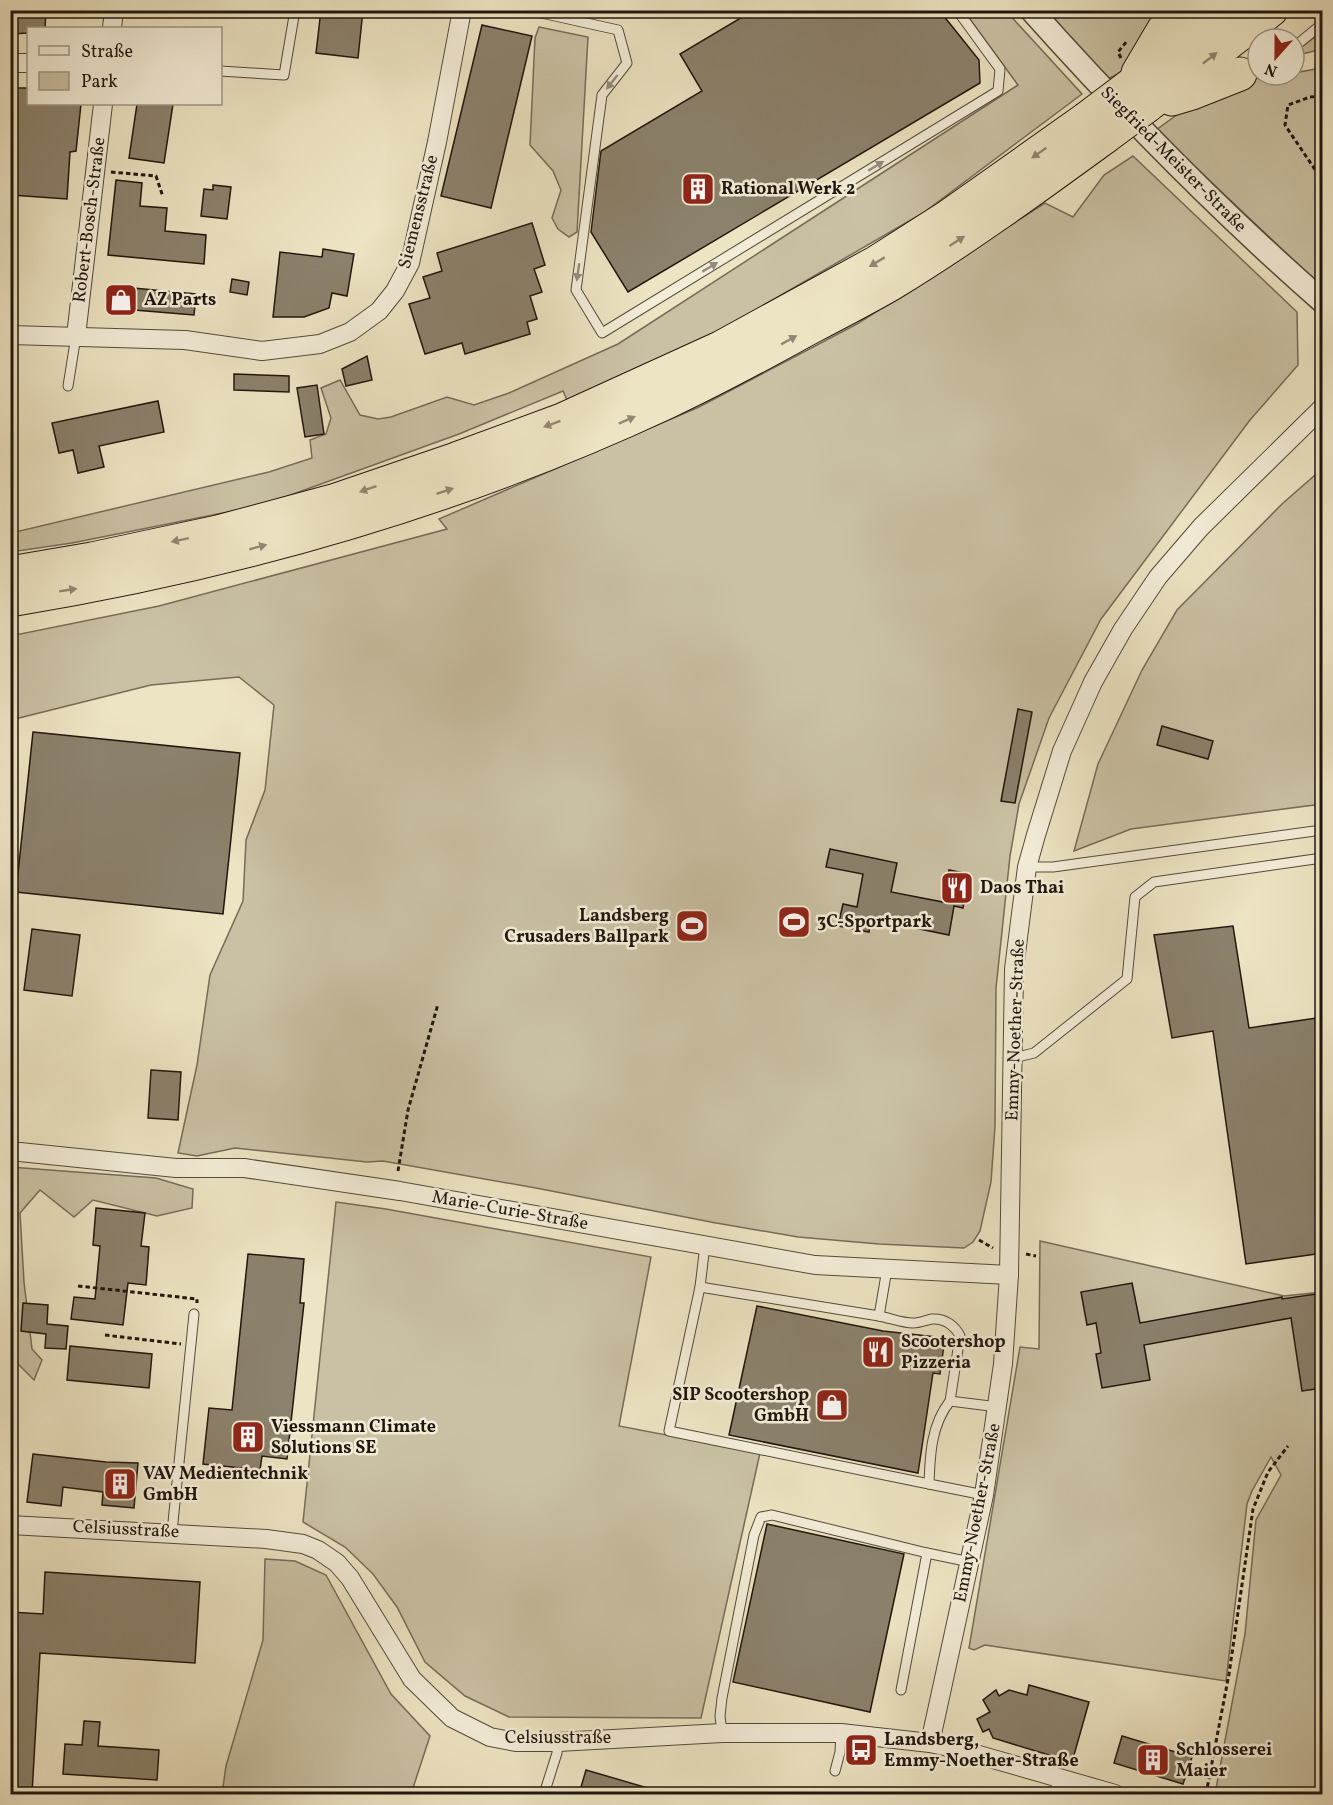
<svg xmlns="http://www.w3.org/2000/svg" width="1333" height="1805" font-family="Vollkorn,serif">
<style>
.green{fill:#cac1a4;stroke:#756c59;stroke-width:1.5}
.building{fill:#8b816c;stroke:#20160e;stroke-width:1.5}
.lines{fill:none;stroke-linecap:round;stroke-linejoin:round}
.service-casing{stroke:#534a3b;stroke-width:11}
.minor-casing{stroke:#534a3b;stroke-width:20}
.tertiary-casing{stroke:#534a3b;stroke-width:25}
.motorway-casing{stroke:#20160e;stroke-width:35}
.path{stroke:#20160e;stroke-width:3;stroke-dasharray:4.5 3;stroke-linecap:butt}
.service{stroke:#f3edd8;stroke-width:9}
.minor{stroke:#f3edd8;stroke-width:18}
.tertiary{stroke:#f3edd8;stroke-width:22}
.motorway{stroke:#ede4c3;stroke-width:33}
.motorway-bridge-casing{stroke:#20160e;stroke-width:35;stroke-linecap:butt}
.motorway-bridge{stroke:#ede4c3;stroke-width:33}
.oneway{fill:#918772}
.oneway2{fill:#948c7d}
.labels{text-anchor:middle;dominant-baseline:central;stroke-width:5;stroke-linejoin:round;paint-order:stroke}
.street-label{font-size:18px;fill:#20160e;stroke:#f3edd8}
.poi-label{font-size:18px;font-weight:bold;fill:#20160e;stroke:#f3edd8;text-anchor:start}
</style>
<rect width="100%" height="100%" fill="#ede4c3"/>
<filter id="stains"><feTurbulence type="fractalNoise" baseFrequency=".00333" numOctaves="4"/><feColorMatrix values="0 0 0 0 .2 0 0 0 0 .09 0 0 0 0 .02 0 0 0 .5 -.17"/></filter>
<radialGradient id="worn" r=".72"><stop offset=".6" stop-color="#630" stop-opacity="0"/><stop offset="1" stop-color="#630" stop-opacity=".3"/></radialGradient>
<g class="green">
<path d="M964,11H1006L1082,94L923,213L660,365L567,400L563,391L459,434L263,505L72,543L11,552V533L269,472L312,458L310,440L326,434L331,418L321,388L340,380L360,415L378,419L391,417L447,397L474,405L509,393L618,344L1018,85Z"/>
<path d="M1048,11H1168L1129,68L1106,80Z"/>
<path d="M539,27L588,37L577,232L569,237L558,229L552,218L561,190L553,171L530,145L535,38Z"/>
<path d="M1322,32V49L1302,54L1300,48Z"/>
<path d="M1322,68V287L1156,130L1196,101L1248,79L1294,75V73Z"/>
<path d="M1133,156L1297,312L1298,365L1250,420L1101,619L1049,718L1019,804L1010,856L996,988L995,1126L991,1182L980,1231L973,1242L964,1248L879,1244L798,1237L716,1223L536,1188L383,1161L367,1162L235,1148L197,1156L178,1153L197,1065L210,975L243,901L246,840L265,790L274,705L239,677L151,685L11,720L10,636L159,606L447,529L439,519L699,407L857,324L1045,203L1073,217L1104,175Z"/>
<path d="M1322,469V804L1131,829L1074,851L1098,764L1142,670L1177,610L1282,504Z"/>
<path d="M10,1167L156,1178L193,1189L192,1208L157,1216L93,1200L74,1217L40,1190L20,1213L24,1282L32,1349L42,1360L34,1380L11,1357Z"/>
<path d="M336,1202L386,1209L651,1257L619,1426L760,1453L701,1718L509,1717L465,1696L425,1662L397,1607L373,1574L345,1547L303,1522Z"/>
<path d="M1040,1241L1284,1296L1322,1292V1794H1215L1245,1634L1256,1520L1281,1475L1271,1457L1252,1491L1247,1504L1226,1681L985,1645L974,1650L969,1648L1020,1347L1039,1349Z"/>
<path d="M265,1559L295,1561L326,1575L391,1694L430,1736L411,1794H222L226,1766L263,1640Z"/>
</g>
<g class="building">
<path d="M10,10H46L45,28H28V33L10,34Z"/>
<path d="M321,10H363L358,58L316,53Z"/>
<path d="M754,10H939L979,60L980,83L628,292L591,232L601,151L702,91L680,54Z"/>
<path d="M482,25L532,36L491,208L441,196Z"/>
<path d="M17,88H28V104H81L76,151L70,152L67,199L11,195L12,94Z"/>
<path d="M137,104H173L164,163L129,158Z"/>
<path d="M116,180L142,183L140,206L167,208L165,231L206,235L204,264L108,255Z"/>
<path d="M213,185L231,187L227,219L201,216L204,189L213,190Z"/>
<path d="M532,223L545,265L534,269L542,292L530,296L537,319L527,322L530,334L465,354L462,343L425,354L409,304L430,298L423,277L442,271L437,253Z"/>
<path d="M323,249L354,254L347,296L332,293L329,308L304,317H273L280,252L322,257Z"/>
<path d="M232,279L249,282L247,295L230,292Z"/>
<path d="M112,286L196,294L194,315L110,308Z"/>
<path d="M367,356L372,380L346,386L342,369Z"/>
<path d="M234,374L289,376V392L234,390Z"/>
<path d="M317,385L324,434L305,437L297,388Z"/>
<path d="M158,401L164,432L99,446L104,467L78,473L73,450L59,453L52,423Z"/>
<path d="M1018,709L1032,712L1015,803L1001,801Z"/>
<path d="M1162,726L1213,741L1208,759L1157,745Z"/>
<path d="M33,732L240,753L223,914L16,892Z"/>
<path d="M830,849L897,863L891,892L943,902L949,870L969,874L963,908L954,906L949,935L871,919L869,932L838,926L843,904L857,907L863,874L826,867Z"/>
<path d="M1233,926L1249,1028L1323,1017V1253L1246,1264L1213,1031L1172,1038L1154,935Z"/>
<path d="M32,929L80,935L72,996L24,990Z"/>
<path d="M151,1070L181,1072L178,1120L148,1118Z"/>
<path d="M96,1208L145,1213L141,1246L149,1247L146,1285L128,1283L123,1325L71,1319L74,1297L95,1299L100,1246L93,1245Z"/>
<path d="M248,1254L304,1259L300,1303H304L287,1459L262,1456L260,1470L203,1464L209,1408L232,1410Z"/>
<path d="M1132,1283L1140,1323L1282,1297V1299L1323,1293V1388L1302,1391L1291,1318L1144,1345L1150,1380L1102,1388L1096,1354L1101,1353L1096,1323L1087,1325L1081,1292Z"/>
<path d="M23,1303L48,1305L47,1324L68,1326L66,1349L45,1348L46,1334L21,1331Z"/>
<path d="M757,1306L883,1331L945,1338L940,1374L933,1373L918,1473L729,1435Z"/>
<path d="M70,1346L152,1354L149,1388L67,1380Z"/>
<path d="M33,1454L106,1462L138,1463L134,1508L102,1505L103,1492L63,1487L61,1506L27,1502Z"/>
<path d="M767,1524L904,1554L870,1712L733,1682Z"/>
<path d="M45,1572L200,1582L195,1663L40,1653L32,1794H10V1612L43,1614Z"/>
<path d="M1029,1685L1089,1702L1072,1762L993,1738L989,1729L983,1732L977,1719L990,1712L983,1700L996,1690L999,1696L1009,1690L1027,1695Z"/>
<path d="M84,1721L100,1722L98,1746L159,1750L157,1780L63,1774L65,1744L82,1745Z"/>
<path d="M1122,1736L1192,1757L1183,1784L1114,1763Z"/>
<path d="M586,1770L658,1791L657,1794H579Z"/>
</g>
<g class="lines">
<defs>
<g id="service">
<path d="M528,10L618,30L627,63L602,95L576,290L602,333L998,91L1000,69L957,10"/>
<path d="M1294,47L1322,24"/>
<path d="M220,71L284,75L295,10"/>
<path d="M68,386L76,336"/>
<path d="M1027,867H1053L1322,830"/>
<path d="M1013,1058L1034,1053L1127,979L1135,897L1154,882L1322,858"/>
<path d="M705,1245L700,1287L879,1316L887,1269"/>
<path d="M700,1287L669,1431L929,1484"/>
<path d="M879,1316C890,1318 902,1323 913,1323C920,1323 926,1320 932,1319C945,1318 955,1326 960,1336L950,1401L998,1407"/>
<path d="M950,1401C931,1425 930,1455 929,1484L984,1495"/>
<path d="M172,1532L194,1314"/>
<path d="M927,1553L970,1562"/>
<path d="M722,1733L720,1716L722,1698L754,1535L761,1517L772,1515L927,1553L901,1690"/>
<path d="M835,1771L840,1752L841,1733"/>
<path d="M544,1794L557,1753L558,1742"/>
<path d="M1054,1794L1059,1777"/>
</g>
<g id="minor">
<path d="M112,28L114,10"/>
<path d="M10,63H28"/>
<path d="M10,335L185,340L262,351L320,344L350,332L379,311L395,291L410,263L437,142L462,10"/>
<path d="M76,336L103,104"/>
<path d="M10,1151L176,1168H244L400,1191L815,1265L1009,1275"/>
<path d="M10,1525L266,1539L303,1544L318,1550L337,1563L350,1578L412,1679L452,1718L490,1737L516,1742H558L722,1733H841L930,1743L958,1749L1115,1794"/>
<path d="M930,1743L984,1495L1003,1364L1009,1275L1014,969L1027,867L1036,835L1062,751L1093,682L1123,629L1158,577L1201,527L1322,408"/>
</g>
<path id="tertiary" d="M1031,10C1123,113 1218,210 1322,301"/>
<g id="motorway">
<path d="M1138,73L1164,29L1179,10"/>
<path d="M1131,85L1229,10"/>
<path d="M1172,99L1192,93L1240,74"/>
<path d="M1147,106L1271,10"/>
<path d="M10,573L92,559L218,532L333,501L456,459L562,420L720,348L877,262L946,218L1086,119"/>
<path d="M10,600C236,563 460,499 667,402C716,379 764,353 811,327C838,313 865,299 891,284C965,239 1035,188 1105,137"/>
</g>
</defs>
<use href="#service" class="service-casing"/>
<use href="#minor" class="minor-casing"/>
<use href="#tertiary" class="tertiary-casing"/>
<use href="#motorway" class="motorway-casing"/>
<g class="path">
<path d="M1121,58L1118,52L1127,41"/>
<path d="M1322,96L1310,97L1288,105L1285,125L1322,180"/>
<path d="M111,172L156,176L163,197"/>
<path d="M398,1171L408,1110L438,1004"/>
<path d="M979,1240L993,1248"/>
<path d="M1026,1254L1036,1256"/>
<path d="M78,1286L197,1299V1303"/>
<path d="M105,1335L181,1344"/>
<path d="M1206,1794L1229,1674L1253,1509L1268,1472L1288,1446"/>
</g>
<use href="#service" class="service"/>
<use href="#minor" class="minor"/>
<use href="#tertiary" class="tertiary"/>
<use href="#motorway" class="motorway"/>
<defs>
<g id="motorway-bridge">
<path d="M1086,119L1131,85"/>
<path d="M1105,137L1147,106"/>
</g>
</defs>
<use href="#motorway-bridge" class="motorway-bridge-casing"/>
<use href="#motorway-bridge" class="motorway-bridge"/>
</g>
<defs><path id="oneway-solid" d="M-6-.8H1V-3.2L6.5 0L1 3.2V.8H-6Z" transform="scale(1.5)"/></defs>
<g class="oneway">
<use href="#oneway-solid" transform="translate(1210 58) rotate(-38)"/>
<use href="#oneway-solid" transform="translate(1039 153) rotate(145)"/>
<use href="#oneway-solid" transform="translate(957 241) rotate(-33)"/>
<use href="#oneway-solid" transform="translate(877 262) rotate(149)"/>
<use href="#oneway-solid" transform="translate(789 340) rotate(-29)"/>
<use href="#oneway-solid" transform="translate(627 420) rotate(-24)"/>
<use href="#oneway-solid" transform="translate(552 424) rotate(160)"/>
<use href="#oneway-solid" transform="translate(368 489) rotate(161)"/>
<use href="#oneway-solid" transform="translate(445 491) rotate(-18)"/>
<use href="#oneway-solid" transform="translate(180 540) rotate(168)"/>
<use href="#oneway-solid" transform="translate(258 547) rotate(-15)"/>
<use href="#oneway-solid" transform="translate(68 590) rotate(-9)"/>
</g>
<g class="oneway2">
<use href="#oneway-solid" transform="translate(612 82) rotate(128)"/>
<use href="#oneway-solid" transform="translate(876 166) rotate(-31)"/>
<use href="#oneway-solid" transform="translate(710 267) rotate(-31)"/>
<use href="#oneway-solid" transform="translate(578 272) rotate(98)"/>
</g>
<defs>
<symbol id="building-square" viewBox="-11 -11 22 22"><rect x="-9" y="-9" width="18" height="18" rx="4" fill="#8f2418" stroke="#f3edd8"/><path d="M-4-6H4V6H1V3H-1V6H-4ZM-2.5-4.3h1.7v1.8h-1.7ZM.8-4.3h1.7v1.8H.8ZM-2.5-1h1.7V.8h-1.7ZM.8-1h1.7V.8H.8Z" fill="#fff"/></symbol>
<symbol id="shop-square" viewBox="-11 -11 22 22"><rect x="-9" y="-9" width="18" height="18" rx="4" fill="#8f2418" stroke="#f3edd8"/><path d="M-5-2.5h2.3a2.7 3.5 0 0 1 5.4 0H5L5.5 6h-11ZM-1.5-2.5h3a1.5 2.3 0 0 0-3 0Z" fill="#fff"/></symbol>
<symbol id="restaurant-square" viewBox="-11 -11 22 22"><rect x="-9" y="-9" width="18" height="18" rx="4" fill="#8f2418" stroke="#f3edd8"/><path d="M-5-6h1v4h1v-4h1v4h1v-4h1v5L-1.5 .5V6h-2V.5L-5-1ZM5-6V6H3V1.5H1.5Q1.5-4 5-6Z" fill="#fff"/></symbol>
<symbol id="stadium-square" viewBox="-11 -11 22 22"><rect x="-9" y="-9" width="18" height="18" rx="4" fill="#8f2418" stroke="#f3edd8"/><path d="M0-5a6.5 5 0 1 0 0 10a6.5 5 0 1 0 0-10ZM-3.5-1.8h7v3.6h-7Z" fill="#fff"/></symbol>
<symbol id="bus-square" viewBox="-11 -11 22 22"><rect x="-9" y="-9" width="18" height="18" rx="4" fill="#8f2418" stroke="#f3edd8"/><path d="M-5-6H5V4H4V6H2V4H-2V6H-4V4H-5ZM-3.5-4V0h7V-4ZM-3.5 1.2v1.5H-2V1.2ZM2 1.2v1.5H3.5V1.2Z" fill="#fff"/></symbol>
</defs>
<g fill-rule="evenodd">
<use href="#building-square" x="679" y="170" width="38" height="38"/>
<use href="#shop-square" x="102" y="281" width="38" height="38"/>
<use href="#restaurant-square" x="938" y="869" width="38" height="38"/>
<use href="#stadium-square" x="775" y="903" width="38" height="38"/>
<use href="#stadium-square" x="673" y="907" width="38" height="38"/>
<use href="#restaurant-square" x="859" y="1333" width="38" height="38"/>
<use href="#shop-square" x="813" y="1386" width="38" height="38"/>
<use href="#building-square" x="229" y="1418" width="38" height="38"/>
<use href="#building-square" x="101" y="1465" width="38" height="38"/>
<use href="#bus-square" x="842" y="1731" width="38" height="38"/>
<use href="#building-square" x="1134" y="1741" width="38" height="38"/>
</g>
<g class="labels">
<g class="street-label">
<text transform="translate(1173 160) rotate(45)">Siegfried-Meister-Straße</text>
<text transform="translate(419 212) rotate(-76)">Siemensstraße</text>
<text transform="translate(90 220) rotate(-83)">Robert-Bosch-Straße</text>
<text transform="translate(1016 1030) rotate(-88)">Emmy-Noether-Straße</text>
<text transform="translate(510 1211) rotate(10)">Marie-Curie-Straße</text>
<text transform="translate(978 1513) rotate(-79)">Emmy-Noether-Straße</text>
<text transform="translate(126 1530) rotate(3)">Celsiusstraße</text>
<text x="558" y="1738">Celsiusstraße</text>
</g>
<g class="poi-label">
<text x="721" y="189">Rational Werk 2</text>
<text x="144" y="300">AZ Parts</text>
<text x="980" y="888">Daos Thai</text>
<text x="669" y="916" text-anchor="end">Landsberg<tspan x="669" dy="21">Crusaders Ballpark</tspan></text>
<text x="817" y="922">3C-Sportpark</text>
<text x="901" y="1342">Scootershop<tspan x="901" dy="21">Pizzeria</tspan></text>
<text x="809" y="1395" text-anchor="end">SIP Scootershop<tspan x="809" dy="21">GmbH</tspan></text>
<text x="271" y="1427">Viessmann Climate<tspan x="271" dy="21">Solutions SE</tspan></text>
<text x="143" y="1474">VAV Medientechnik<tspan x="143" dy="21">GmbH</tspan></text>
<text x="884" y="1740">Landsberg,<tspan x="884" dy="21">Emmy-Noether-Straße</tspan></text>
<text x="1176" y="1750">Schlosserei<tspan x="1176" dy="21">Maier</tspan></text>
</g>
</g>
<rect width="1333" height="1805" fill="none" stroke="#ede4c3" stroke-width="36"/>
<rect x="12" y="12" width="1309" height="1781" fill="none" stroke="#20160e" stroke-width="3"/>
<rect x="18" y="18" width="1297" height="1769" fill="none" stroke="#20160e" stroke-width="1.5"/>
<rect x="27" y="27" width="195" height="78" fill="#f3edd8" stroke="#9f9787" stroke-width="1.5"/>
<rect x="39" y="46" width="30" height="9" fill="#f3edd8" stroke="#9f9787" stroke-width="1.5"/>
<text x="81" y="57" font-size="18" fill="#20160e">Straße</text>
<rect x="39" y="72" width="30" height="18" fill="#cac1a4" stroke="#9f9787" stroke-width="1.5"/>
<text x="81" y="87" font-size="18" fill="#20160e">Park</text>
<g transform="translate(1276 57) rotate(201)"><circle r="28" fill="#f3edd8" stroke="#9f9787" stroke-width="1.5"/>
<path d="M0-4.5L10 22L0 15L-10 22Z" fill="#8f2418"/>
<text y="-9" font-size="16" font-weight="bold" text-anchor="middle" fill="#20160e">N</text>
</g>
<rect width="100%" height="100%" filter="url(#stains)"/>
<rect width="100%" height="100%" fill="url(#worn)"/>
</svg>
